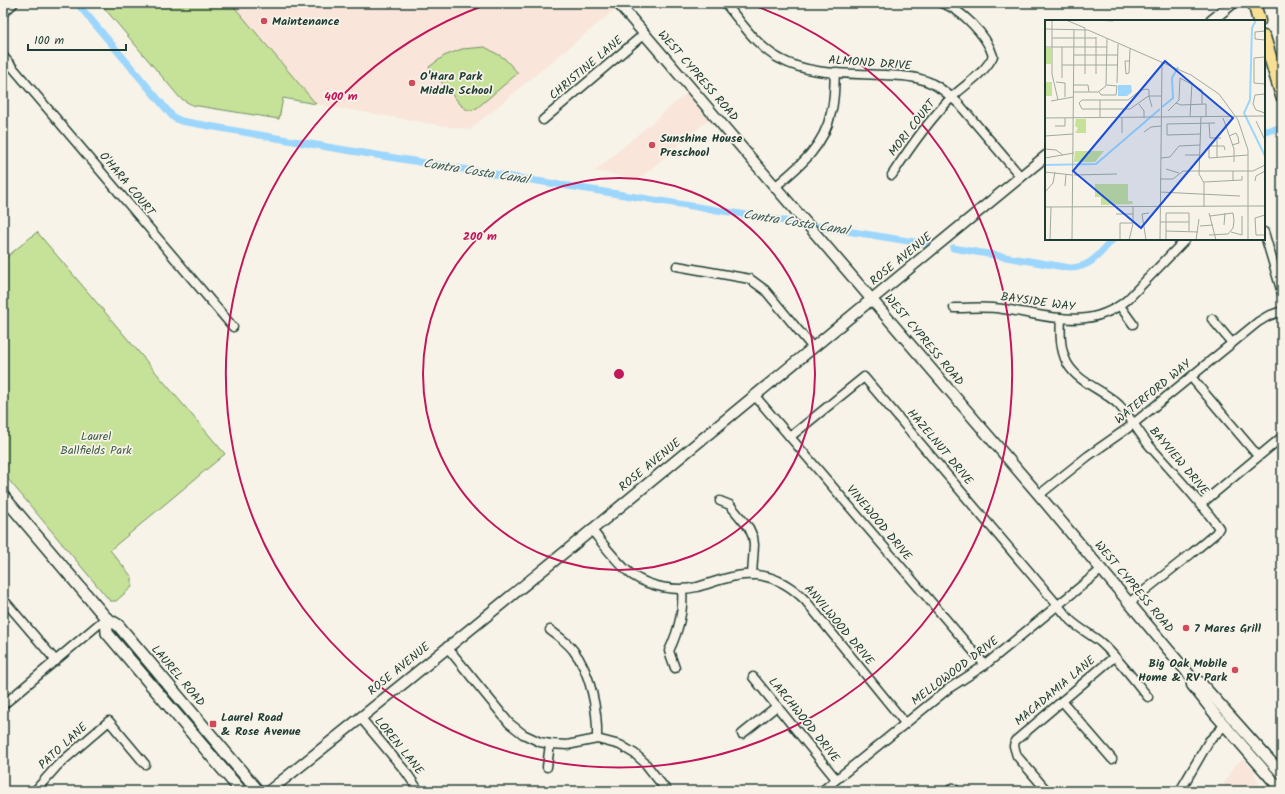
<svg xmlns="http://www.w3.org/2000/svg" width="1285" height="794" font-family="Kalam,sans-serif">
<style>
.built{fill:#f9e5d9}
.green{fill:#c6e198;stroke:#728f66}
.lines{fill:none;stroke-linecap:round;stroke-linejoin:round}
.canal{stroke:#9cd6fc;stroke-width:7}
.minor-casing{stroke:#1f3d34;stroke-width:11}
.tertiary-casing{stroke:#1f3d34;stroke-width:13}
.secondary-casing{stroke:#1f3d34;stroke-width:14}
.primary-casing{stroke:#1f3d34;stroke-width:15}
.minor{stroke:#f7f3e8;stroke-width:8}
.tertiary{stroke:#f7f3e8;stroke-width:10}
.secondary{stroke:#f7f3e8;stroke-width:11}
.primary{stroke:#f9df96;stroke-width:12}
.ring{fill:none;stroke:#c2185b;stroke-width:2}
.poi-dot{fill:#d1495b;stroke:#f7f3e8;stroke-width:1.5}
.labels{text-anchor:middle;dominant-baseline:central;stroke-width:3.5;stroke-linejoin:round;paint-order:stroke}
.poi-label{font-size:12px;font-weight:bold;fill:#1f3d34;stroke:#f7f3e8;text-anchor:start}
.street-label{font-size:12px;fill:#1f3d34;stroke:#f7f3e8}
.park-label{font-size:12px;fill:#405e48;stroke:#f7f3e8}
.water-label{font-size:13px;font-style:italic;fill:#385c5c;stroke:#f7f3e8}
.inset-river{fill:none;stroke:#9cd6fc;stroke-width:2}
.inset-road{fill:none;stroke:#a1aaa0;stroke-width:1}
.view{fill:#1d4ed8;fill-opacity:0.15;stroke:#1d4ed8;stroke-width:2}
.inset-edge{fill:none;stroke:#1f3d34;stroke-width:2}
.centre{fill:#c2185b;stroke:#f7f3e8;stroke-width:2}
.ring-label{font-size:12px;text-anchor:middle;font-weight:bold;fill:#c2185b;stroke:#f7f3e8;stroke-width:3.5;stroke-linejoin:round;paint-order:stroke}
</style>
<rect width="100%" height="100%" fill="#f7f3e8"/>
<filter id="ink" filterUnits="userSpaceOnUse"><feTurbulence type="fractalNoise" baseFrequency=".025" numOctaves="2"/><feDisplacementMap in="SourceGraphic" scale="8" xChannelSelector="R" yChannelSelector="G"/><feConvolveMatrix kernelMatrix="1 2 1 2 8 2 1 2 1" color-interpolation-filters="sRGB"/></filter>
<g filter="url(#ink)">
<g class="built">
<path d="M231,3H608L614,10L469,130L316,104Z"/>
<path d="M687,93L709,119L639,179L595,171Z"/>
<path d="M1243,759L1254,771L1261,791H1220L1234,766Z"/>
</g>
<g class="green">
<path d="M100,3H231L316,104L283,98L279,119L192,105L180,98Z"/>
<path d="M485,47L504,58L518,73L477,108C469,112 466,110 460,104L429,67L444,56L462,49Z"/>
<path d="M37,232L225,454L110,550L132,577V587L116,601H110L3,473V260Z"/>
</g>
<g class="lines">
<g class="canal">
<path d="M77,3L173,117L181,121L333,148L927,244"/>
<path d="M1264,131L1282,128"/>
<path d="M953,248L1070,268C1092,267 1099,254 1113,239"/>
</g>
<defs>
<g id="minor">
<path d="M725,3C742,23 757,47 780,59C810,76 852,73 885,75C901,76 918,76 933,84C943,89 951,97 959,104L1021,177"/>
<path d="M3,56L233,327"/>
<path d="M543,120L644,34"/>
<path d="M892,175C910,147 929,120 952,97C966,84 985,73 993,56C987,35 961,9 941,3"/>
<path d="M776,186C801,165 824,146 831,113C835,100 834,86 835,72"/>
<path d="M1264,232L1282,293"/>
<path d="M677,266L750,279L765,290L813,348"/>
<path d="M1120,306L1133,324"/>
<path d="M954,308C970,308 986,306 1003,309C1047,315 1088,332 1127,300L1186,239"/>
<path d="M1061,318C1060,334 1060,349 1067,363C1079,384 1103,389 1119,405C1130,417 1138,431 1148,444C1172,472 1198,498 1219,528L1216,533L1192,553L1129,603"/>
<path d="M1212,319L1232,343"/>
<path d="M1191,377L1258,456"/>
<path d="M755,396L985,665"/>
<path d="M790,437L864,377L1071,621C1080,629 1090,634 1099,641C1116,655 1134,680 1148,697"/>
<path d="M1039,495L1088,456L1128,428L1258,322L1268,316L1282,311"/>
<path d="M720,501L730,505L749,528L753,537L754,545L752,575"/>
<path d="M1200,505L1282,437"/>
<path d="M591,529C604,545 616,562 632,575C650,587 676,592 697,587C719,581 740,571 763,576C780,579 793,588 805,600L905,723"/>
<path d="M3,599L56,661"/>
<path d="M550,630C558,636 567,642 573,650C591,672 598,712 597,739"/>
<path d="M447,647L509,723L523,734L540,742L550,744L567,745L597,739L620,745L635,754L645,763L667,791"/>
<path d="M675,668L669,651C679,630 684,611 682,589"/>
<path d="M753,677L836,779"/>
<path d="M1062,701L1112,759"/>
<path d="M3,705L106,618"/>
<path d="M360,717L406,772L419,791"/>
<path d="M742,734L777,706"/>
<path d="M547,767L550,744"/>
<path d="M35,791L57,766L109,721L145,764"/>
<path d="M822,791L948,689L985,665L1102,569"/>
<path d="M949,791L953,788L956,791"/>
<path d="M1047,791L1017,756L1014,746L1015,741L1114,657"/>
<path d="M1180,791L1209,741L1225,725"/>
</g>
<g id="tertiary">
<path d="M618,3L1039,495L1192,678L1200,682L1282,774"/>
<path d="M1211,21L1233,3"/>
<path d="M1192,678V685L1214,713L1282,791"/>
<path d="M269,791C531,583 787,368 1046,156"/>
</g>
<g id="secondary">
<path d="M3,11L12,3"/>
<path d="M3,496L106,618L118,625L258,791"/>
<path d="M106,618L107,633L241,791"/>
</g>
<g id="primary">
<path d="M1254,3L1259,21"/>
<path d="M1264,37L1282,96"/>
</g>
</defs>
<use href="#minor" class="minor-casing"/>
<use href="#tertiary" class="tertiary-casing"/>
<use href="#secondary" class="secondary-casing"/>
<use href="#primary" class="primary-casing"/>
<use href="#minor" class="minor"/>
<use href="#tertiary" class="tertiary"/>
<use href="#secondary" class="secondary"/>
<use href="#primary" class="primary"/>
</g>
</g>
<g class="ring">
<circle cx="619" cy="374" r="196"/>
<path d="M750 4A393 393 0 1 1 488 4"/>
</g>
<g class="poi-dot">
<circle cx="264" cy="21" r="4"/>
<circle cx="412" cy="83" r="4"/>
<circle cx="652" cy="145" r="4"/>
<circle cx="1186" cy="628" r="4"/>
<circle cx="1235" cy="670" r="4"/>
<rect x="209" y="720" width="8" height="8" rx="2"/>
</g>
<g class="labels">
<g class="poi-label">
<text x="272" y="21">Maintenance</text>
<text x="420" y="76">O'Hara Park<tspan x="420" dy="14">Middle School</tspan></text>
<text x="660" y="138">Sunshine House<tspan x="660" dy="14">Preschool</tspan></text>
<text x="1194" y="628">7 Mares Grill</text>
<text x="1227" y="663" text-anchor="end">Big Oak Mobile<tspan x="1227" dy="14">Home &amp; RV Park</tspan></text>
<text x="221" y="717">Laurel Road<tspan x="221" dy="14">&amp; Rose Avenue</tspan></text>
</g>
<g class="street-label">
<text transform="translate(870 63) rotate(4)">ALMOND DRIVE</text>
<text transform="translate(586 68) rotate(-40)">CHRISTINE LANE</text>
<text transform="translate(698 76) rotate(49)">WEST CYPRESS ROAD</text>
<text transform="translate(912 128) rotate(-52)">MORI COURT</text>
<text transform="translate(127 184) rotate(50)">O'HARA COURT</text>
<text transform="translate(901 259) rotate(-39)">ROSE AVENUE</text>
<text transform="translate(1038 302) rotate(8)">BAYSIDE WAY</text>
<text transform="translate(924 340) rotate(50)">WEST CYPRESS ROAD</text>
<text transform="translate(1153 392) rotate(-39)">WATERFORD WAY</text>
<text transform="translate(940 447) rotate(50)">HAZELNUT DRIVE</text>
<text transform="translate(1179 461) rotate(50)">BAYVIEW DRIVE</text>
<text transform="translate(650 465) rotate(-39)">ROSE AVENUE</text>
<text transform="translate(879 523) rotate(50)">VINEWOOD DRIVE</text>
<text transform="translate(1134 587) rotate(50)">WEST CYPRESS ROAD</text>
<text transform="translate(839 625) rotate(50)">ANVILWOOD DRIVE</text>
<text transform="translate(399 669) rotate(-39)">ROSE AVENUE</text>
<text transform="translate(955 671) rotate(-37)">MELLOWOOD DRIVE</text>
<text transform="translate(178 676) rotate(50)">LAUREL ROAD</text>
<text transform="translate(1055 691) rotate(-40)">MACADAMIA LANE</text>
<text transform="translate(804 720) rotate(51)">LARCHWOOD DRIVE</text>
<text transform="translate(63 746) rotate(-43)">PATO LANE</text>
<text transform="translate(399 746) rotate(51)">LOREN LANE</text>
</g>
<g class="park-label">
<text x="96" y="436">Laurel<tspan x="96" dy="14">Ballfields Park</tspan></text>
</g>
<g class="water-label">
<text transform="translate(476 172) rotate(9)">Contra Costa Canal</text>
<text transform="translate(796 223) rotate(9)">Contra Costa Canal</text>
</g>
</g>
<g transform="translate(1045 20)">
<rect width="220" height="220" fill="#f7f3e8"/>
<path d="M0,28H6V44H0ZM0,62H7V76H0ZM31,99H41V113H30L33,108L30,106ZM30,131H59L50,142H29ZM50,164H83V181H87L88,184L56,185V177H50Z" fill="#c6e198"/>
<path d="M73,65H86L87,72L82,76H73Z" fill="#9cd6fc"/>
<path class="inset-river" d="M211,0L207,8L205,80L199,93L220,136M117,87L128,78L127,58L133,47M0,145L51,144L115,89"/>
<path class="inset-road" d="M7,0V54L13,80M21,0L40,8V54M48,0L68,1M0,9L43,10L146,55L174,74L193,100L203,130V220M220,11L210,12V19L220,20M7,18H51M0,27H62M29,35H73M220,37L209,38V63L220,64M84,41H80L81,54L84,53L85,29M17,45H73M51,54V17M17,58V27M11,62L20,63V77M72,63L73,24M28,65H43L44,72M28,72H53L61,66L62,19M54,72L56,75H71L72,66L62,65M220,74L210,75L208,84L211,90L220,93M6,81L28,77M131,83L136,85L161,84V97M94,84L99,91V98M107,87L105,80L104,76V70L102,69L96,70L83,80H37L34,83L37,89H85L102,77L104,76H116M123,91L134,80L135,58L157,70V84M145,97L147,63M156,97L154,154L159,163V187M0,98L220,96M55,98V80M77,98V113M178,98L189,129V142M211,101L220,120M164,103L165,118H176M10,106H20V98M99,112L106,107L116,106M122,115V104L170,103M122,115L156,114M0,116L28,114M184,116L191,113L193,117L194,123L187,125M0,129L11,130L18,135M180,130L179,126H164V138L203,135M140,135H155M0,138L29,133M116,138L125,137L134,126L155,125M172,138V118M121,149L134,153M188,151H208L220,145M0,152L27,155M29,155L72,154M115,159H128L138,151H188V160M210,161L211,156L220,151M159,162L197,160V156M20,166L21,154M0,172L8,163L10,152M115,172L195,176M203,186H220M0,187L203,186M164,193L171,220M71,194H88M220,195L210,198L211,215H220M115,202H144M179,205L180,193M155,206L168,205M121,211L153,212M186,212L197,215V196M164,215L183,214L188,208L189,201L188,193L165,196M5,220L6,187M27,220L29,9M75,220V203H88M84,220L88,204V186M101,220L97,194L104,193M115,220L117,43M121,220V193H144V211M124,220H151M151,220L154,199"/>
<path class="view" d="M120,41L188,98L96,208L28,151Z"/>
<rect width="220" height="220" class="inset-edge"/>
</g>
<circle cx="619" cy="374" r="6" class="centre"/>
<g class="ring-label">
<text x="341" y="100">400 m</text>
<text x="480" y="240">200 m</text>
</g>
<rect width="1285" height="794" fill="none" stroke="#f7f3e8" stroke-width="16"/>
<rect x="8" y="8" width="1269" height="778" fill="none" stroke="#1f3d34" stroke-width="1.5" filter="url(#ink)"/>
<path d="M28 44v6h98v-6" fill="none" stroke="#1f3d34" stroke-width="2"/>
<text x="34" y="44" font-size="12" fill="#1f3d34" stroke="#f7f3e8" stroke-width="3" paint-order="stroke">100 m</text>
</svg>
